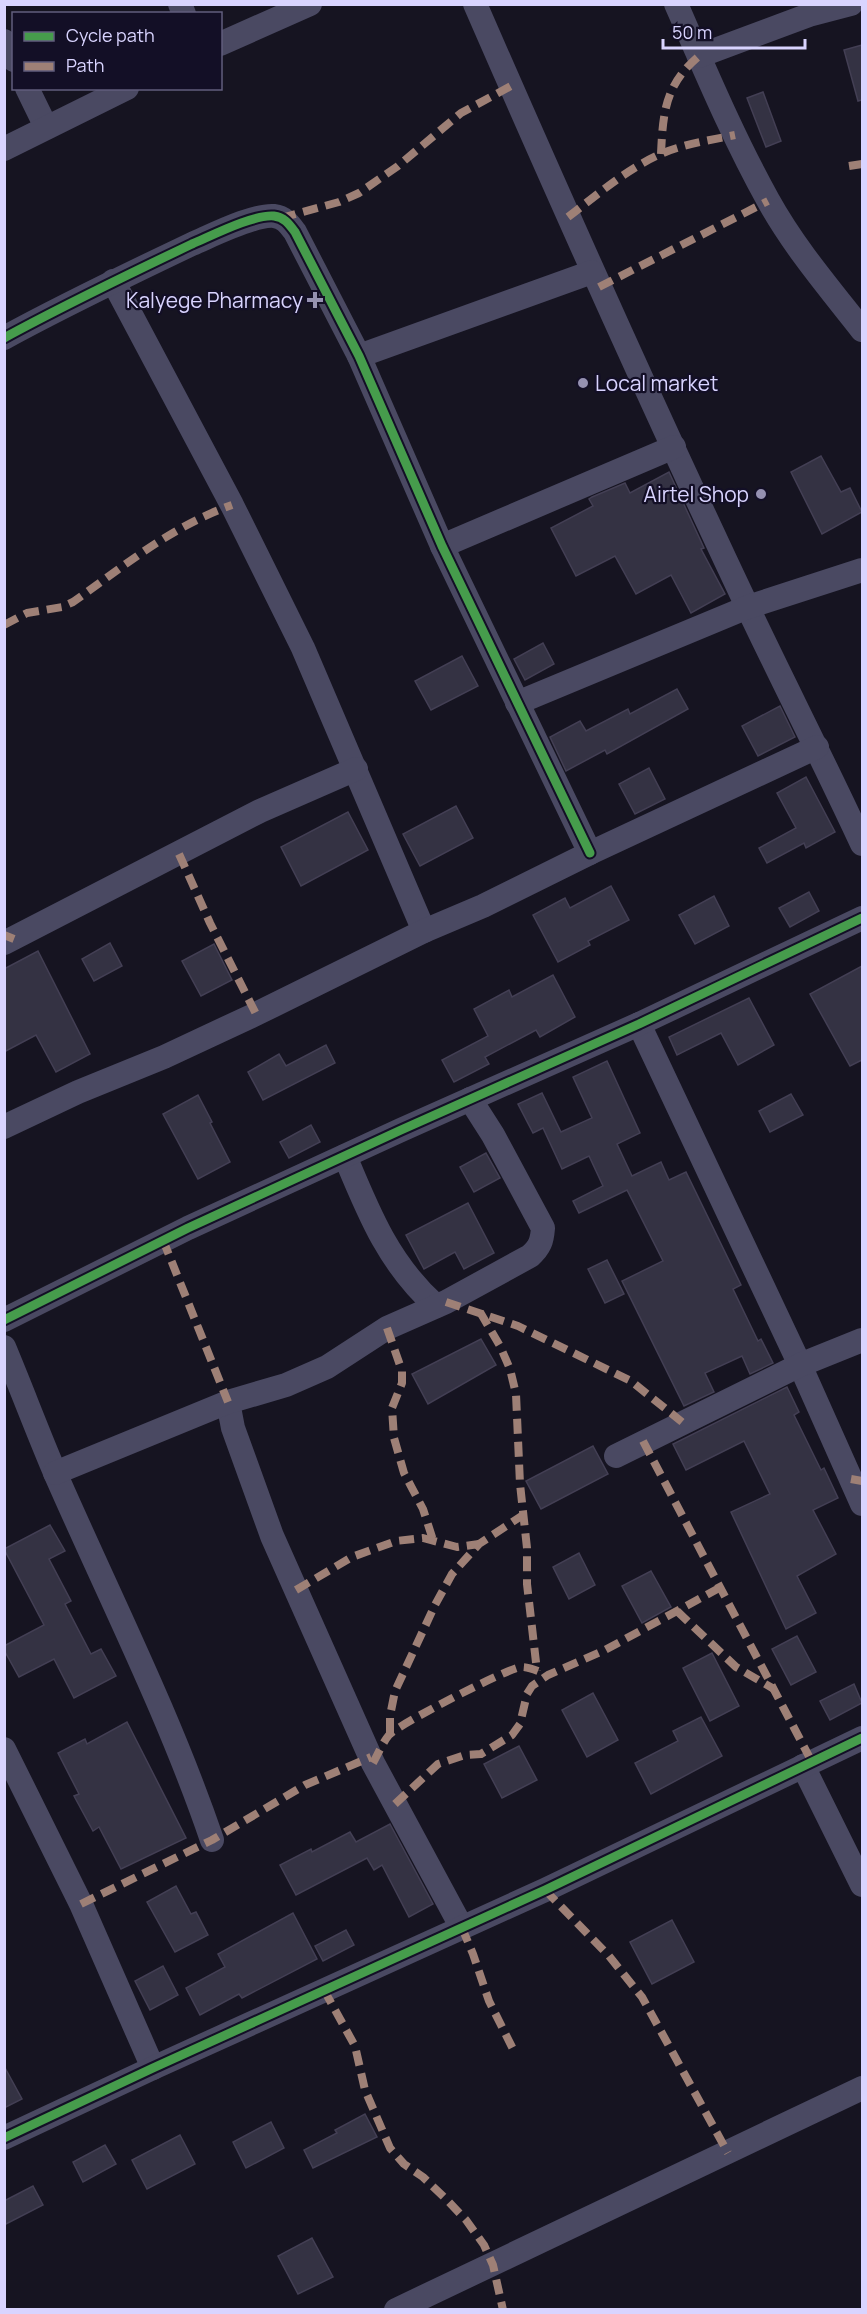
<svg xmlns="http://www.w3.org/2000/svg" width="867" height="2314" font-family="Manrope,sans-serif">
<style>
.building{fill:#343243;stroke:#433f54;stroke-width:1.5}
.lines{fill:none;stroke-linecap:round;stroke-linejoin:round}
.minor{stroke:#4a4962;stroke-width:24}
.quiet{stroke:#9e8076;stroke-width:8;stroke-dasharray:15 8;stroke-linecap:butt}
.cycleway-casing{stroke:#130f26;stroke-width:13}
.cycleway{stroke:#469c4c;stroke-width:9}
.poi-dot{fill:#9591b1;stroke:#130f26;stroke-width:2}
.labels{text-anchor:middle;dominant-baseline:central;stroke-width:4.5;stroke-linejoin:round;paint-order:stroke}
.poi-label{font-size:21px;fill:#d9d4ff;stroke:#130f26;text-anchor:end}
</style>
<rect width="100%" height="100%" fill="#161421"/>
<g class="building">
<path d="M862,45V100L858,101L844,50Z"/>
<path d="M763,92L781,141L766,147L747,98Z"/>
<path d="M821,456L841,492L850,488L862,512L822,534L791,472Z"/>
<path d="M669,472L704,548L701,549L725,594L691,613L671,575L636,594L615,556L576,576L551,528L593,506L589,499L592,497L625,483L630,493Z"/>
<path d="M543,643L554,664L525,680L514,659Z"/>
<path d="M462,656L478,686L431,710L415,681Z"/>
<path d="M677,689L688,709L607,754L605,750L566,771L550,737L580,721L586,731L628,709L630,714Z"/>
<path d="M780,706L795,737L758,756L742,726Z"/>
<path d="M649,768L665,799L635,814L619,784Z"/>
<path d="M806,777L835,832L806,848L804,843L767,863L759,848L796,828L777,793Z"/>
<path d="M456,806L473,838L420,866L403,834Z"/>
<path d="M348,812L368,850L301,886L281,847Z"/>
<path d="M611,886L629,920L588,941L590,945L558,962L533,915L565,898L570,908Z"/>
<path d="M809,892L819,911L790,927L779,908Z"/>
<path d="M714,896L729,926L695,944L679,915Z"/>
<path d="M110,943L122,966L94,981L82,959Z"/>
<path d="M214,944L232,980L201,996L182,961Z"/>
<path d="M38,951L90,1054L56,1072L36,1035L4,1052V969Z"/>
<path d="M862,966V1060L850,1066L810,994Z"/>
<path d="M553,975L575,1017L540,1037L536,1030L485,1057L489,1064L454,1082L442,1060L488,1036L474,1009L509,990L512,997Z"/>
<path d="M749,998L774,1045L738,1065L721,1033L677,1055L669,1037Z"/>
<path d="M326,1045L335,1063L263,1100L248,1072L279,1054L286,1066Z"/>
<path d="M607,1061L640,1133L617,1144L632,1176L661,1162L669,1180L686,1172L741,1285L733,1289L758,1341L761,1339L773,1363L750,1374L742,1356L705,1373L714,1392L684,1406L622,1281L663,1261L627,1190L579,1213L573,1201L603,1186L589,1156L562,1169L543,1128L533,1133L518,1104L542,1093L561,1132L592,1118L573,1077Z"/>
<path d="M791,1094L803,1115L770,1132L759,1111Z"/>
<path d="M198,1095L212,1122L210,1123L230,1162L198,1179L163,1114Z"/>
<path d="M311,1125L320,1142L289,1158L280,1142Z"/>
<path d="M486,1153L500,1178L474,1192L460,1167Z"/>
<path d="M468,1203L494,1253L464,1269L455,1252L424,1269L406,1235Z"/>
<path d="M607,1260L624,1294L605,1303L588,1269Z"/>
<path d="M481,1339L496,1365L428,1404L412,1374Z"/>
<path d="M787,1387L799,1412L794,1415L821,1470L824,1468L838,1498L813,1510L836,1554L797,1576L816,1613L786,1629L731,1512L770,1494L744,1441L686,1470L673,1444Z"/>
<path d="M593,1446L608,1474L541,1509L526,1481Z"/>
<path d="M50,1525L65,1551L49,1559L71,1601L65,1604L91,1654L101,1649L116,1676L74,1698L54,1659L19,1677L4,1650V1646L44,1625L4,1549Z"/>
<path d="M579,1553L595,1585L569,1599L553,1567Z"/>
<path d="M651,1571L671,1607L642,1623L622,1586Z"/>
<path d="M797,1636L816,1672L791,1685L772,1649Z"/>
<path d="M712,1653L739,1706L710,1721L683,1668Z"/>
<path d="M854,1684L862,1703L830,1720L820,1701Z"/>
<path d="M593,1693L618,1740L587,1757L562,1710Z"/>
<path d="M701,1717L722,1756L651,1794L635,1763L678,1741L673,1731Z"/>
<path d="M127,1722L186,1838L121,1869L99,1827L93,1831L74,1796L79,1794L58,1753L85,1739L87,1744Z"/>
<path d="M519,1746L537,1780L502,1798L484,1764Z"/>
<path d="M390,1824L433,1904L409,1917L382,1865L374,1870L367,1858L296,1895L280,1865L311,1849L312,1852L350,1832L356,1842Z"/>
<path d="M176,1886L191,1914L196,1912L208,1935L175,1952L147,1902Z"/>
<path d="M293,1913L317,1959L242,1998L239,1994L200,2015L186,1988L225,1967L218,1954Z"/>
<path d="M672,1920L694,1962L652,1984L630,1942Z"/>
<path d="M346,1930L354,1945L323,1961L315,1946Z"/>
<path d="M163,1966L178,1995L150,2010L135,1981Z"/>
<path d="M4,2066L22,2099L4,2108Z"/>
<path d="M365,2114L377,2137L313,2168L304,2150L337,2133L335,2130Z"/>
<path d="M271,2122L284,2148L246,2168L233,2142Z"/>
<path d="M180,2135L195,2164L147,2189L132,2160Z"/>
<path d="M105,2145L116,2164L83,2182L73,2162Z"/>
<path d="M33,2186L43,2205L4,2225V2201Z"/>
<path d="M312,2238L333,2277L298,2294L278,2256Z"/>
</g>
<g class="lines">
<g class="minor">
<path d="M180,4L184,14"/>
<path d="M475,4C563,206 653,407 747,606C785,686 825,764 862,844"/>
<path d="M676,4C705,70 733,137 768,200C794,247 829,288 862,330"/>
<path d="M4,41L14,60"/>
<path d="M220,44L310,4"/>
<path d="M699,56L809,15L851,4"/>
<path d="M27,88L46,127"/>
<path d="M4,149L127,88"/>
<path d="M113,281L232,505L303,648L424,931"/>
<path d="M4,338C66,304 129,274 192,244C211,236 254,214 274,216C284,217 289,224 295,232L359,356L442,546L590,853"/>
<path d="M359,356L592,272"/>
<path d="M442,546L674,447"/>
<path d="M517,703L748,607L862,570"/>
<path d="M4,943L260,811L356,769"/>
<path d="M639,1024L800,1365L862,1504"/>
<path d="M4,1127L78,1092L164,1057L256,1014L424,931L483,906L590,853L817,747"/>
<path d="M345,1156C369,1214 389,1264 436,1306"/>
<path d="M4,1320L188,1228L401,1130L639,1024L862,918"/>
<path d="M4,1347C22,1390 38,1433 56,1475C109,1596 169,1714 212,1840"/>
<path d="M228,1402L233,1428L272,1536L373,1763L462,1928"/>
<path d="M616,1456L800,1365L862,1340"/>
<path d="M55,1473L228,1402L286,1385L327,1367L387,1328L446,1302L530,1256C540,1247 542,1241 543,1228L493,1135L470,1099"/>
<path d="M4,1749L81,1904L153,2068"/>
<path d="M803,1766L862,1885"/>
<path d="M4,2138L153,2068L545,1890L862,1738"/>
<path d="M396,2310L862,2088"/>
</g>
<g class="quiet">
<path d="M307,4V6"/>
<path d="M661,154C663,112 665,85 699,56"/>
<path d="M849,166L862,164"/>
<path d="M568,217C601,192 637,160 677,148C696,142 716,139 735,135"/>
<path d="M281,218L339,202L359,193L398,166L461,113L511,86"/>
<path d="M599,287L768,201"/>
<path d="M4,625L27,613L62,607L73,602C124,566 172,526 232,505"/>
<path d="M179,854L210,923L256,1014"/>
<path d="M4,935L14,939"/>
<path d="M163,1240L228,1402"/>
<path d="M446,1302L518,1326L631,1381L682,1422"/>
<path d="M480,1312L500,1346L510,1369L516,1394L520,1484L527,1548V1584L537,1671"/>
<path d="M387,1328L402,1371V1383L392,1408L394,1438L404,1473L423,1509L433,1540"/>
<path d="M643,1441L812,1762"/>
<path d="M851,1479L862,1481"/>
<path d="M296,1590L352,1557L396,1541L423,1538L457,1547L479,1544"/>
<path d="M677,1611L736,1667L774,1689"/>
<path d="M390,1733V1716L395,1691L435,1605L452,1574L479,1544L523,1515"/>
<path d="M373,1763C378,1754 383,1742 389,1735C397,1725 508,1668 521,1667C529,1667 535,1670 543,1673"/>
<path d="M395,1804L438,1764L465,1755L481,1754L512,1735L520,1724L527,1694L532,1686L548,1675L605,1650L721,1587"/>
<path d="M545,1890L609,1956L642,1997L728,2153"/>
<path d="M81,1904L212,1840L305,1785L371,1757"/>
<path d="M462,1928L473,1954L489,2001L513,2049"/>
<path d="M324,1990L355,2046L365,2090L390,2148L404,2164L423,2177L446,2199L466,2220L484,2245L493,2265L503,2310"/>
</g>
<defs>
<g id="cycleway">
<path d="M4,338C66,304 129,274 192,244C211,236 254,214 274,216C284,217 289,224 295,232L359,356L442,546L590,853"/>
<path d="M4,1320L188,1228L401,1130L639,1024L862,918"/>
<path d="M4,2138L153,2068L545,1890L862,1738"/>
</g>
</defs>
<use href="#cycleway" class="cycleway-casing"/>
<use href="#cycleway" class="cycleway"/>
</g>
<g class="poi-dot">
<path d="M312 291h6v6h6v6h-6v6h-6v-6h-6v-6h6z"/>
<circle cx="583" cy="383" r="6"/>
<circle cx="761" cy="494" r="6"/>
</g>
<g class="labels">
<g class="poi-label">
<text x="303" y="300">Kalyege Pharmacy</text>
<text x="595" y="383" text-anchor="start">Local market</text>
<text x="749" y="494">Airtel Shop</text>
</g>
</g>
<rect width="867" height="2314" fill="none" stroke="#d9d4ff" stroke-width="12"/>
<rect x="12" y="12" width="210" height="78" fill="#130f26" stroke="#625e7d" stroke-width="1.5"/>
<rect x="24" y="32" width="30" height="9" fill="#469c4c" stroke="#625e7d" stroke-width="1.5"/>
<text x="66" y="42" font-size="18" fill="#d9d4ff">Cycle path</text>
<rect x="24" y="62" width="30" height="9" fill="#9e8076" stroke="#625e7d" stroke-width="1.5"/>
<text x="66" y="72" font-size="18" fill="#d9d4ff">Path</text>
<path d="M663 39v9h142v-9" fill="none" stroke="#d9d4ff" stroke-width="3"/>
<text x="672" y="39" font-size="18" fill="#d9d4ff" stroke="#130f26" stroke-width="4.5" paint-order="stroke">50 m</text>
</svg>
